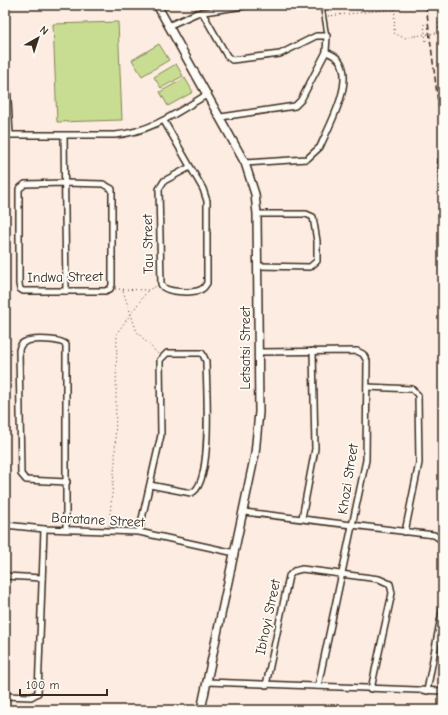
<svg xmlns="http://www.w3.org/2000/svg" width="448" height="715" font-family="'Comic Neue',sans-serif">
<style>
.green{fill:#c8dd92;stroke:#828458}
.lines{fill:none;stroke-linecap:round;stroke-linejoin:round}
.lane-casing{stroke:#3b2a1e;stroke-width:5.5}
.street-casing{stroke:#3b2a1e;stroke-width:8}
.secondary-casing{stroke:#3b2a1e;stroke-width:10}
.path{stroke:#3b2a1e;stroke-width:1;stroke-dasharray:1 3;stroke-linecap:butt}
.lane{stroke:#fdfcf7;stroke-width:2.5}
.street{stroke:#fdfcf7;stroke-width:5}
.secondary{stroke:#fdfcf7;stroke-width:7}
.rail{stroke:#3b2a1e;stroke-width:1.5;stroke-dasharray:6 3;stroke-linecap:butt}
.path-bridge{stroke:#3b2a1e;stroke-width:1;stroke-dasharray:1 3;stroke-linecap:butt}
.labels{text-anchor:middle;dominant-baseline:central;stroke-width:3.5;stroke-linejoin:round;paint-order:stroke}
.street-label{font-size:14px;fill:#3b2a1e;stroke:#fdfcf7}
</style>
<rect width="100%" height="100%" fill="#fdece1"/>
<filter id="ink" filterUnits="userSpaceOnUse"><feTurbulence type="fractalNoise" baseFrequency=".025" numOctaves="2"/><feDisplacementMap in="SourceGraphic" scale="8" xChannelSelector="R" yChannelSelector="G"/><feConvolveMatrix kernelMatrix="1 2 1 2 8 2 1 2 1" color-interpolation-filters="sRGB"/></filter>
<g filter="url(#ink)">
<g class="green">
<path d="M118,22L122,120L57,122L53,24Z"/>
<path d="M159,44L169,60L142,76L132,60Z"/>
<path d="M176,64L183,76L161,88L154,77Z"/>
<path d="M185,78L193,92L168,106L160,92Z"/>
</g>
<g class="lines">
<defs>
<path id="lane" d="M322,5L327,36"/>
<g id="street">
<path d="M202,12L227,56L232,60L280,54L316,36H327L326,52C331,54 336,56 339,60C355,81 329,126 320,147L307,159L245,163"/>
<path d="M168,26L197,13L251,5"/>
<path d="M5,51L10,135"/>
<path d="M221,117L295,106L301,100L326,52"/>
<path d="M164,121L203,189L207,201V283C205,286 204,289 200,290C192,293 164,293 161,284L159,189L164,181L190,167"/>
<path d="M5,135H115C151,132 178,112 208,94"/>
<path d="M64,136L66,291"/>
<path d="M65,183L103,184L112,189V285L110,289L105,291H23L20,289L19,284V189L25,184Z"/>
<path d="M257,214H306L313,217L317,241V261L310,267L258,266"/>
<path d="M259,352L357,351L363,354L367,361L366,460L318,686"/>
<path d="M367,387L412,389L418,395L419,463L405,532"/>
<path d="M244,512L434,535L443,541"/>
<path d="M302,518L315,449L313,351"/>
<path d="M5,525L44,529L139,532L235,553"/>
<path d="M66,529V345C62,339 32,338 25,342C21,343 20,346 19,350L21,474L26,480L67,482"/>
<path d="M139,532L161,435L160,360L167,353H202L206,361C206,382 214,486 191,493L150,485"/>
<path d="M5,576L42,578"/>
<path d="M207,682L443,691"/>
<path d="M266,685L289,576L294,571L302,569L379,579L390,584L392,593L371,689"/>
<path d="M427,691L443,606"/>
<path d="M5,696L31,697L38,693L44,529"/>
</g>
<path id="secondary" d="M157,5L245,163L255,194L257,214L259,412L255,454L201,710"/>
</defs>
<use href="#lane" class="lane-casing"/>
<use href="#street" class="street-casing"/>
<use href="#secondary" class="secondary-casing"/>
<g class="path">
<path d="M395,9L394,33L404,38L415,36"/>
<path d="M328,16L395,9L394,5"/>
<path d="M438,23L441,40"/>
<path d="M424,24L426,42"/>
<path d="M115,289L148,290L157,286"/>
<path d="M123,291L137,332L158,354"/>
<path d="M109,526L115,462L117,333L148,290"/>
</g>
<use href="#lane" class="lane"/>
<use href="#street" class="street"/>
<use href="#secondary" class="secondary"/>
<g class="rail">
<path d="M426,5L443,143"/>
<path d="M437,158L440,180"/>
</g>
<path class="path-bridge" d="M415,36L443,32"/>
</g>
</g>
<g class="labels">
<g class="street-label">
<text transform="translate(148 244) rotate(-91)">Tau Street</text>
<text transform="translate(65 277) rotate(-1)">Indwa Street</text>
<text transform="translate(245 348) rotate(-90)">Letsatsi Street</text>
<text transform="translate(348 479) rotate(-81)">Khozi Street</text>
<text transform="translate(98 520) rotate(3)">Baratane Street</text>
<text transform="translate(268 617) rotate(-78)">Ibhoyi Street</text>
</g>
</g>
<rect width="448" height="715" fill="none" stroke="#fdfcf7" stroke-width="20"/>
<rect x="10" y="10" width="428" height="695" fill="none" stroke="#3b2a1e" stroke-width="1.5" filter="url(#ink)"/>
<g transform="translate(38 38) rotate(39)" stroke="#fdfcf7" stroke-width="3" paint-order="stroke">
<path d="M0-3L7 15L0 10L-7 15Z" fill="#3b2a1e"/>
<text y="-6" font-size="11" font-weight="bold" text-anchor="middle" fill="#3b2a1e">N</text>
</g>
<path d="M20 689v6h87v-6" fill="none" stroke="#3b2a1e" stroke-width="2"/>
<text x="26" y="689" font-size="12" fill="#3b2a1e" stroke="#fdfcf7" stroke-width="3" paint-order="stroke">100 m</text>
</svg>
